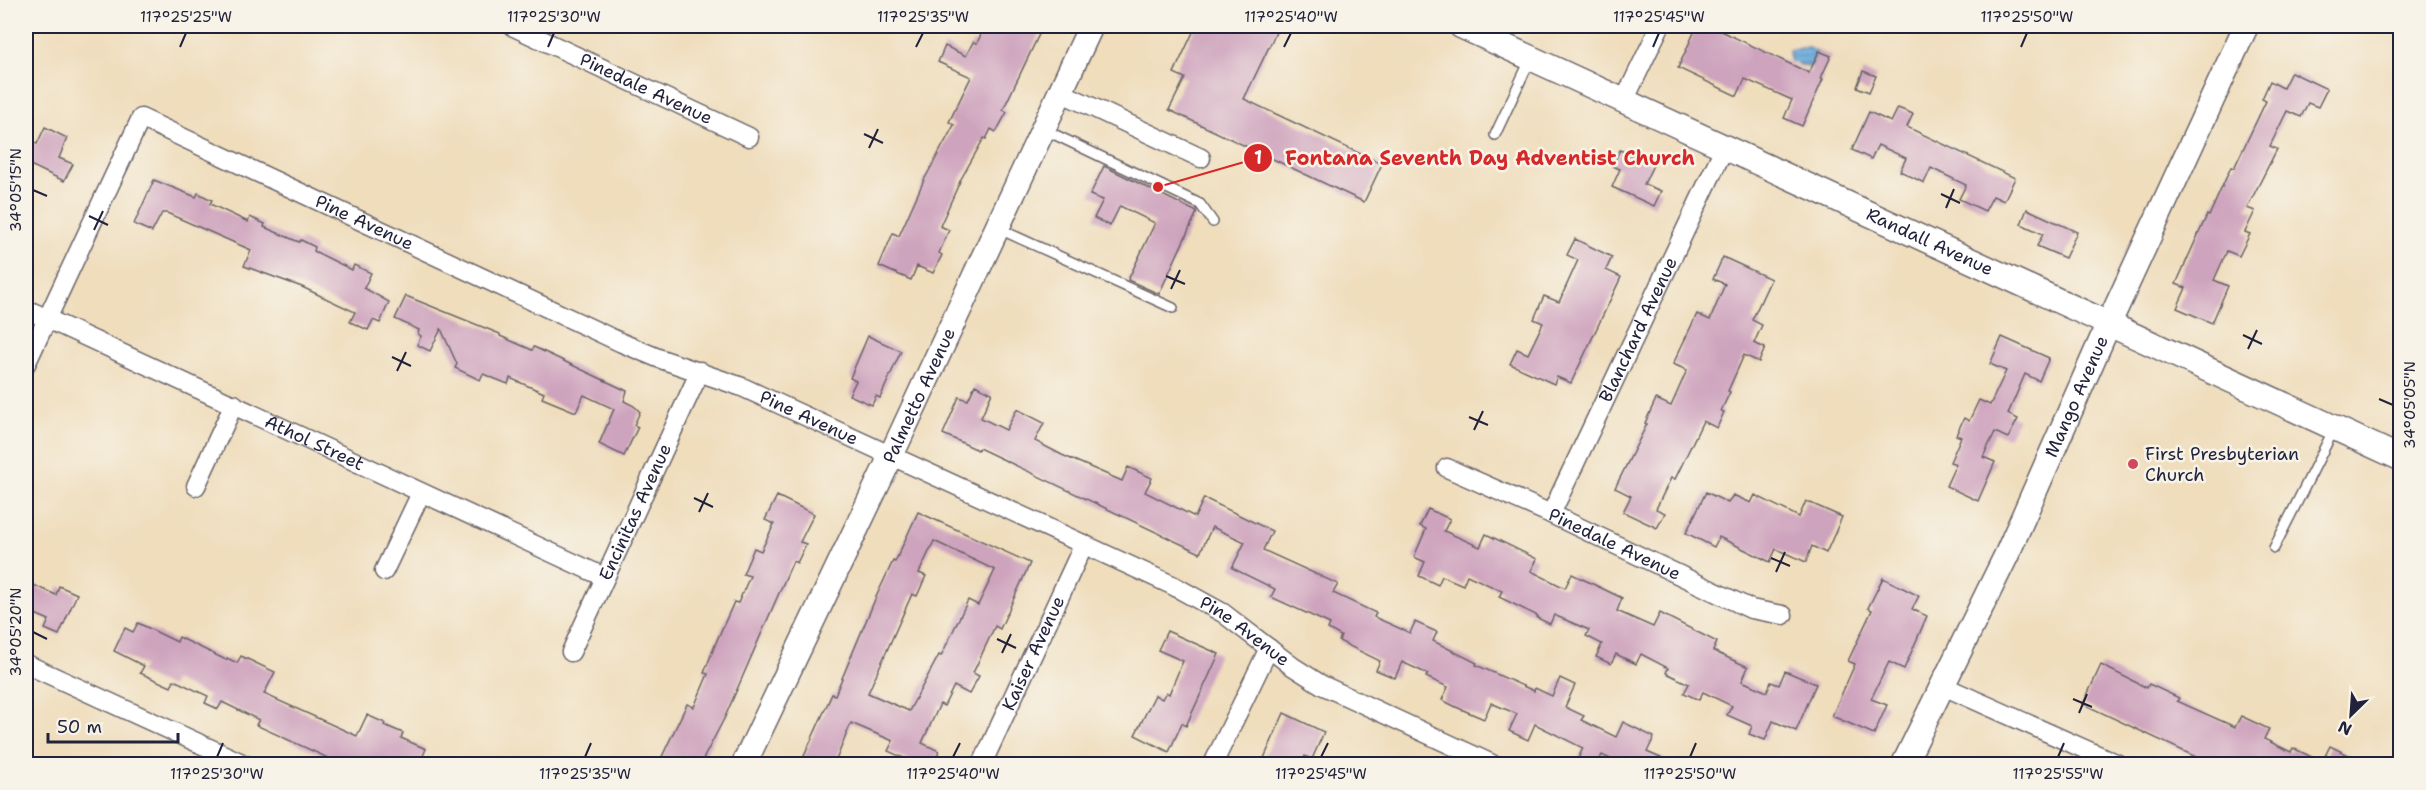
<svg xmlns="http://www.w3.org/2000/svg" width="2426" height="790" font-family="'Shantell Sans',sans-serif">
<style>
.water{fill:url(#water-rules);stroke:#44668c;stroke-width:1.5}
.building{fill:#cea3bd;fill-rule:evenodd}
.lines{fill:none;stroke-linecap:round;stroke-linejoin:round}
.lane-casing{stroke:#6a6368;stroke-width:12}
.street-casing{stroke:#6a6368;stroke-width:21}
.secondary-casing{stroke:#6a6368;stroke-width:27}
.lane{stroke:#fff;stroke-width:9}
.street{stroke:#fff;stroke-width:18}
.secondary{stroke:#fff;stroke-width:24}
.ticks{fill:none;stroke:#22223b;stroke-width:2}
.poi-dot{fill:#d1495b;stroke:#f7f3e8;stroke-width:2}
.labels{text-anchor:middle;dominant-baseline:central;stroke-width:5;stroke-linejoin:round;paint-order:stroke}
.street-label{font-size:18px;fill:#22223b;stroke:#f7f3e8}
.poi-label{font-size:18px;fill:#22223b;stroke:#f7f3e8;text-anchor:start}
.leader{fill:none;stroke:#d62828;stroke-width:2}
.callout-dot{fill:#d62828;stroke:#f7f3e8;stroke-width:2}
.mark-label{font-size:18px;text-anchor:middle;font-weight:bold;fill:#fff}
.callout-label{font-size:20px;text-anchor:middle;font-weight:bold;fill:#d62828;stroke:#f7f3e8;stroke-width:5;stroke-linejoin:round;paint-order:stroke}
.neatline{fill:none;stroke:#22223b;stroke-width:2}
.ticks-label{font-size:15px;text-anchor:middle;fill:#22223b}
</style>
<defs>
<pattern id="water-rules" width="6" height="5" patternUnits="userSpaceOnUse" patternTransform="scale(1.5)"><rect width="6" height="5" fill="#67aadc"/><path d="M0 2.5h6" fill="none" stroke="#548ab4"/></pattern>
</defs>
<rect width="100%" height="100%" fill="#f7f3e8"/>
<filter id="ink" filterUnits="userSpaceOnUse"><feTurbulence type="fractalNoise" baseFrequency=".0167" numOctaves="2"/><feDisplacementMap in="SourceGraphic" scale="12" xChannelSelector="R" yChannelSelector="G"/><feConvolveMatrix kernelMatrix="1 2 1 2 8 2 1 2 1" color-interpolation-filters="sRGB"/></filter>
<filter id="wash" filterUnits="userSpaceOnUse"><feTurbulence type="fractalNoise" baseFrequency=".008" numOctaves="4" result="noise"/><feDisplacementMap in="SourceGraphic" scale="24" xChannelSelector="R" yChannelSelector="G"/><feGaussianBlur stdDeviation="1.35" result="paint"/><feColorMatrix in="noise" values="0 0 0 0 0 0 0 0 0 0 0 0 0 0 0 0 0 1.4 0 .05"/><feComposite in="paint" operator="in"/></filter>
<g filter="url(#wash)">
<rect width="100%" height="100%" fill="#efddbc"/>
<path class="water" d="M1802,48H1809L1817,52L1811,66L1807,67L1790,61L1789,50Z"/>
<g id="blocks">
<g class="building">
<path d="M985,26H1043L1003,110L1007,112L996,132L991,129L986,139L984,138L961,179L940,226L949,230L939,253L942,255L933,273L917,266L911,280L879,266L893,233L899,236L924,180L954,125L949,122L971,77L938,62L945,46L966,56L973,42L977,43Z"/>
<path d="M1196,26H1279L1244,99L1382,164L1364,202L1169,110L1185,78L1174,73Z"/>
<path d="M1697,26H1723L1721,31L1809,73L1819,51L1831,56L1821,78L1823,79L1802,126L1784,118L1792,100L1745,79L1737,96L1678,68Z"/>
<path d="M1863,71L1876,76L1869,92L1857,87Z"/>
<path d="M2291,72L2327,89L2318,107L2308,103L2301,117L2287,111L2270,146L2277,149L2247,208L2255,211L2245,232L2250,234L2239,256L2227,251L2214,280L2228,286L2212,323L2177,308L2186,288L2176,284L2207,215L2209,216L2231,167L2234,168L2266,101L2262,99L2270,81L2283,88Z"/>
<path d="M1898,108L1913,114L1907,127L2015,178L2004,201L1993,196L1985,211L1959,199L1966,185L1931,168L1924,183L1900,171L1906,158L1878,145L1871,159L1852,150L1869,112L1891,122Z"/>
<path d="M45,127L67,138L59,158L73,164L64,181L26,163V139L37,144Z"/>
<path d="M1620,150L1653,165L1644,184L1661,191L1654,206L1612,187L1620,169L1612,166Z"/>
<path d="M1104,166L1197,212L1159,294L1128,280L1155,223L1120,206L1110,226L1094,218L1103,200L1090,195Z"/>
<path d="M154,180L196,197L198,193L212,200L210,204L248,222L250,217L265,224L264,227L299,242L301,240L315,247L314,251L352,270L354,265L371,273L364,288L389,302L380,323L373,320L368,330L350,322L355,312L302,287L244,266L251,250L167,213H162L152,232L134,224Z"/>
<path d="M2027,209L2077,232L2065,258L2037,246L2043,234L2021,224Z"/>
<path d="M1575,239L1612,257L1606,270L1621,277L1571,383L1557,377L1554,384L1510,364L1517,349L1528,354L1543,323L1534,319L1544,296L1559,302L1578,260L1567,255Z"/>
<path d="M1723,257L1771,279L1752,320L1762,325L1754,343L1765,348L1759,362L1744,355L1728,391L1730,392L1721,411L1724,412L1717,428L1703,421L1675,479L1671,478L1656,509L1665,513L1657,528L1623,512L1631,496L1615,488L1647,424L1645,423L1656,399L1671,406L1687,370L1673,364L1697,314L1710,320L1725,284L1713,279Z"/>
<path d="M406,296L500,334V336L532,350L534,347L627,391L624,401L634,406L640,412L634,425L638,427L624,456L599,444L614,409L584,395L576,412L542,398L544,393L510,378L508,384L483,374L480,380L455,368L457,364L441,329L430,351L417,345L421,336L418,334L419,330L395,319Z"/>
<path d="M868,336L901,351L880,398L876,396L872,405L849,395L856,381L850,378Z"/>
<path d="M2002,337L2049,358L2039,381L2025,374L2008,414L2018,419L2008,438L1995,432L1983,457L1995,462L1978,501L1946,486L1956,464L1950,462L1961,437L1956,435L1964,418L1969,421L1979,400L1990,405L2006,371L1990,364Z"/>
<path d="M975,385L992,393L981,418L1006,430L1017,409L1044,423L1035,441L1062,455L1122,481L1128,467L1152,478L1145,492L1195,517L1204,498L1272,531L1263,550L1338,584L1333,593L1376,613L1374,617L1410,633L1415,622L1437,632L1433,641L1477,663L1476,665L1534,691L1535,688L1552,696L1560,678L1575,685L1565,707L1584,716L1581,720L1616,737L1623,722L1654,737L1647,752L1677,765H1623L1602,755L1597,765H1575L1583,748L1535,724L1528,740L1509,731L1517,714L1491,703L1484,719L1456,707L1442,700L1448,687L1426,677L1428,674L1402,662L1395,678L1376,670L1380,661L1339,641L1341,636L1328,629L1330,624L1271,597L1275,589L1232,568L1245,542L1212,527L1200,553L979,448L978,450L943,434L959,397L968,400Z"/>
<path d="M1706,492L1728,503L1733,495L1751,503L1755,495L1799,517L1806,501L1842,517L1826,553L1812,546L1806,562L1776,549L1770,562L1719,537L1714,547L1686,533Z"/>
<path d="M777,496L814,514L800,542L806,544L797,563L793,561L725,717L700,765H658L687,704L694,707L708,674L704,673L717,640L734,602L738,603L750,576L743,574L754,548L761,551L774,524L765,520Z"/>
<path d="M1428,509L1450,519L1444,531L1480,547L1486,534L1537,559L1531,571L1565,588L1572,574L1622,598L1617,611L1653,627L1660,613L1717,642L1713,651L1748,667L1742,681L1767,692L1771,682L1779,685L1785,671L1816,684L1796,731L1773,721L1765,740L1749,734L1752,726L1727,715L1732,706L1703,692L1699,700L1684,693L1689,684L1666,673L1668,668L1641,654L1636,664L1616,654L1611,664L1596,657L1602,644L1586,636L1589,630L1554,615L1550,624L1537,618L1538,616L1499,597L1502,591L1467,575L1463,585L1442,576L1438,585L1419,576L1425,562L1414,557L1426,529L1420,526Z"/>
<path d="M918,512L1030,563L1000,629L995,626L973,673L979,676L969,694L954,686L944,706L940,704L922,743L939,751L933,765H919L888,751L893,741L851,723L834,765H800L832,694L835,695L876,597L893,561L895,562ZM934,541L995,570L978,605L968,600L941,656L939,655L909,711L868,693L912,594L917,596L926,576L919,573Z"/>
<path d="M1883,578L1919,596L1912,609L1927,616L1904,669L1889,662L1871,699L1887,705L1874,734L1832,716L1855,664L1848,661L1872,610L1868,608Z"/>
<path d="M29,583L56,595L59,586L77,594L59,635L45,629L49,620L26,610V592Z"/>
<path d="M138,623L177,642L179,637L226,660L227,658L237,663L241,656L275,672L264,694L357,736L367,715L385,723L384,725L403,733L401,738L426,749L419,765H343L256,725L259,720L222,702L218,709L205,703L208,696L174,680L171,687L140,673L144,666L114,651L125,628L133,632Z"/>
<path d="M1167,631L1219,654L1186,726L1182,723L1169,752L1135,735L1155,695L1162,699L1166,692L1169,694L1183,661L1158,650Z"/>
<path d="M2101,665L2147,688L2149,684L2179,698L2177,701L2235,727L2241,716L2269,729L2264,739L2291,752L2293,748L2322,762L2330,746L2369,765H2213L2083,704Z"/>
<path d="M1284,713L1324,732L1312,759L1305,756L1302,765H1261Z"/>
</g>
</g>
</g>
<g filter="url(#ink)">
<use href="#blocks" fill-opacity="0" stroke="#6a6368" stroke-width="1.5"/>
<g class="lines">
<defs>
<g id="lane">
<path d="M1043,129L1200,204L1213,222"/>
<path d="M1495,135L1531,58"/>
<path d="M997,228L1173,308"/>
<path d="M2274,548L2334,429"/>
</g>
<g id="street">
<path id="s1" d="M512,26L749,137"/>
<path d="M1060,92L1201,158"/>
<path d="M1624,101L1660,26"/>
<path id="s2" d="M26,309L604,577"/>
<path id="s3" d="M26,364L141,118L622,343L658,358L742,387L1172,585L1223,613L1292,666L1322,685L1492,764"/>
<path id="s4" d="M1447,468L1551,514L1751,609L1783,615"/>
<path d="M196,486L234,404"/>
<path id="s5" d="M1551,514L1725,146"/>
<path d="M384,571L421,493"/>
<path id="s6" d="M571,652L700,371"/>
<path d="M26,664L244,764"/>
<path d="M1941,685L2118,764"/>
<path id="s7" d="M982,764L1084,544"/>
<path d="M1213,764L1269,648"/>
</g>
<g id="secondary">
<path id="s8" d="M1461,26L2400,458"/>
<path id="s9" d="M744,764L891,456L1091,26"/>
<path id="s10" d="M1904,764L2007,554L2109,323L2246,26"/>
</g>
</defs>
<use href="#lane" class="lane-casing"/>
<use href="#street" class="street-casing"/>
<use href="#secondary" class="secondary-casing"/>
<use href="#lane" class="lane"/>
<use href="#street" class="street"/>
<use href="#secondary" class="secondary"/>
</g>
</g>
<path class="ticks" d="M180,47L186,33M548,47L554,33M916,47L923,33M1284,47L1291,33M1653,47L1659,33M2021,47L2027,33M864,134L883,143M869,148L878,129M33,190L47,196M1941,194L1960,203M1946,208L1954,189M89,216L108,225M94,230L103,211M1166,276L1185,284M1171,289L1180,270M2243,335L2262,344M2248,349L2257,330M392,357L411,366M397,371L406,352M2379,399L2393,405M1469,417L1488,425M1474,430L1483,411M694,498L713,507M699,512L708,493M1771,558L1790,566M1776,572L1785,552M33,632L47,639M997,639L1016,648M1002,653L1011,634M2073,699L2092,707M2079,713L2087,694M217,757L223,743M585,757L591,743M953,757L960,743M1321,757L1328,743M1690,757L1696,743M2058,757L2064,743"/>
<circle class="poi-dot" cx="2133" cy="464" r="6"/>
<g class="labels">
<g class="street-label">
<text stroke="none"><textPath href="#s1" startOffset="148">Pinedale Avenue</textPath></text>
<text stroke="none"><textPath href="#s3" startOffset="518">Pine Avenue</textPath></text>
<text stroke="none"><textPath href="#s8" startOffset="516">Randall Avenue</textPath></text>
<text stroke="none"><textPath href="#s5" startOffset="204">Blanchard Avenue</textPath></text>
<text stroke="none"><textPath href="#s9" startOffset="408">Palmetto Avenue</textPath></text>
<text stroke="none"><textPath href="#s10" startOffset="406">Mango Avenue</textPath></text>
<text stroke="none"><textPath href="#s3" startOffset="1004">Pine Avenue</textPath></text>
<text stroke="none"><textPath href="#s2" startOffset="318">Athol Street</textPath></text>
<text stroke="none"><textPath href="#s6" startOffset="154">Encinitas Avenue</textPath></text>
<text stroke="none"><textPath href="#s4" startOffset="184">Pinedale Avenue</textPath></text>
<text stroke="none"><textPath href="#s3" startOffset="1490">Pine Avenue</textPath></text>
<text stroke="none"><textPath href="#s7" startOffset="122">Kaiser Avenue</textPath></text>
</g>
<g class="poi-label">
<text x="2145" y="454">First Presbyterian<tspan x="2145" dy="21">Church</tspan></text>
</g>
</g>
<path class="leader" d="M1158 187L1258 158"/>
<g class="callout-dot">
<circle cx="1158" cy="187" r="6"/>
<circle cx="1258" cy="158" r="15"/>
</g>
<g class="mark-label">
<text x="1258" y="164">1</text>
</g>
<g class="callout-label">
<text x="1490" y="165">Fontana Seventh Day Adventist Church</text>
</g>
<rect width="2426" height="790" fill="none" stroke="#f7f3e8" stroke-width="66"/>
<g transform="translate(2351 715) rotate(205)" stroke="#f7f3e8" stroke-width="4.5" paint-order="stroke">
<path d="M0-4.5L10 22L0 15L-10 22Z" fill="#22223b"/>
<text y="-9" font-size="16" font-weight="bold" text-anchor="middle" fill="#22223b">N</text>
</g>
<path d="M48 733v9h130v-9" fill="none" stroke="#22223b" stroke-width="3"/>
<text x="57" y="733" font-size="18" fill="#22223b" stroke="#f7f3e8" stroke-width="4.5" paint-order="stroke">50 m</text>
<rect x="33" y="33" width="2360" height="724" class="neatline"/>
<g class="ticks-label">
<text x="186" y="22">117°25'25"W</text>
<text x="554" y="22">117°25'30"W</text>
<text x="923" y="22">117°25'35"W</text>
<text x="1291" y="22">117°25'40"W</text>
<text x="1659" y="22">117°25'45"W</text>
<text x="2027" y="22">117°25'50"W</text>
<text transform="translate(16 190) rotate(-90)" y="5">34°05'15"N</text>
<text transform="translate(2410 405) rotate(-90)" y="5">34°05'05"N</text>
<text transform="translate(16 632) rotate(-90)" y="5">34°05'20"N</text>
<text x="217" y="779">117°25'30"W</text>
<text x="585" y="779">117°25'35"W</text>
<text x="953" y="779">117°25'40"W</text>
<text x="1321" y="779">117°25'45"W</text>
<text x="1690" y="779">117°25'50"W</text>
<text x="2058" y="779">117°25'55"W</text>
</g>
</svg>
